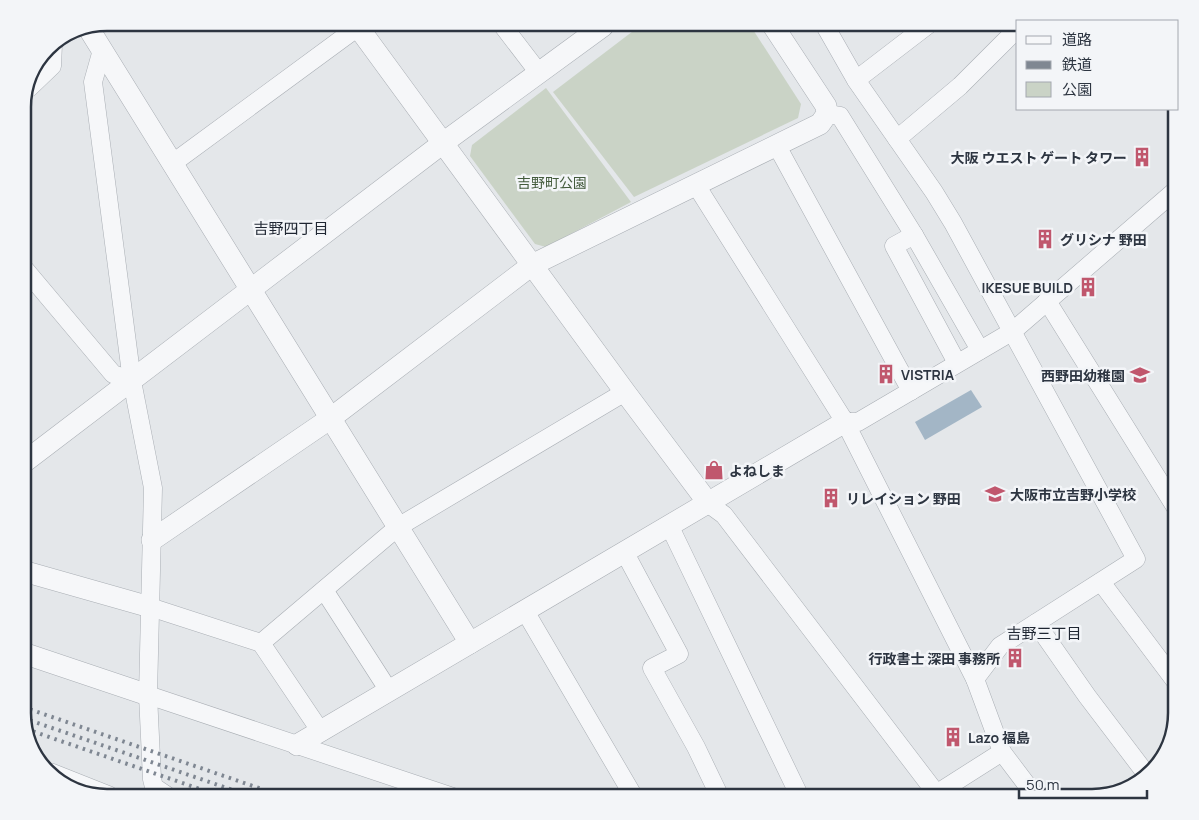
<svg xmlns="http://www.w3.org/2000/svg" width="1199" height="820" font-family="Manrope,'Noto Sans JP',sans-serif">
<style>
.green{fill:#cad3c6}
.water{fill:#a3b6c6}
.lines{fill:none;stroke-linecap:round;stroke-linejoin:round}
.minor-casing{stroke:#a9aeb4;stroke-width:19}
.tertiary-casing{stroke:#a9aeb4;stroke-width:22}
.minor{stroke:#f6f7f9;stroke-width:18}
.tertiary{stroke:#f6f7f9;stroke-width:21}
.rail{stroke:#7f8792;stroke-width:4;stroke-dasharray:2.5 5;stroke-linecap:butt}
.labels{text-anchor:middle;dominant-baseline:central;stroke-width:5;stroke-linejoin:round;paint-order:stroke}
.poi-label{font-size:14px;font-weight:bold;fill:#2d3541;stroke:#f3f5f8;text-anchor:start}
.park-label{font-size:14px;fill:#435b3c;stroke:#f3f5f8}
.neighbourhood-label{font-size:15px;fill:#1f2632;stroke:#f3f5f8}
.rim{fill:none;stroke:#2d3541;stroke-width:2.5}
</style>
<rect width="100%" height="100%" fill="#e4e7ea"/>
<g class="green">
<path d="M641,25H750L801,104L798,118L634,197L553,92Z"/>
<path d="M546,88L631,202L546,247L535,244L470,156L472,145Z"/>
</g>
<path class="water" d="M971,390L982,407L925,440L915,422Z"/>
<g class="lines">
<defs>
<g id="minor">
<path d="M824,24L856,80L934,192L953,223L1136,559L1000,646L975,679"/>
<path d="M503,26L539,73"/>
<path d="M102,50L93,82L132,381L153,488L148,695L152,779L154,787L169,797"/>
<path d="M856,80L929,24"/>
<path d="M29,88L52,66L53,44"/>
<path d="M827,114L840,116L914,235L980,350"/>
<path d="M897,139L960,86L1013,33L1018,24"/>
<path d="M777,146L911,391"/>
<path d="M173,163L358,27"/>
<path d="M696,185L845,422L975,679L1002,752L1036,797"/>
<path d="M914,235L894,246L957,363"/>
<path d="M23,267L113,374L132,381"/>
<path d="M1047,301L1176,508"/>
<path d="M845,422H858L1013,331L1176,190"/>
<path d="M709,504L724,515L939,797"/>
<path d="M670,527L800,797"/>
<path d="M625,553L679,654L652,668L696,747L720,797"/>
<path d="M1101,582L1176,682"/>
<path d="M324,590L389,691"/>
<path d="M150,607L261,643L321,732"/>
<path d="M525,611L634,797"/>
<path d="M1036,623L1087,696L1147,775"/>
<path d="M261,643L398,527L625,392"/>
<path d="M148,695L453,797"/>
<path d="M926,797L936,794L1002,752"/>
</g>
<g id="tertiary">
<path d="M358,27L625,392L709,504"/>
<path d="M89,29L470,643"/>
<path d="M23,463L443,143L603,26"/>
<path d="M152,540L331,418L532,265L820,124L827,114L826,106L772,24"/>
<path d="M23,571L150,607"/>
<path d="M23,653L148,695"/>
<path d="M297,745L845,422"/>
<path d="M51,774L109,797"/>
</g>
</defs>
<use href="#minor" class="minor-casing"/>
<use href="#tertiary" class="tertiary-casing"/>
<use href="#minor" class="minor"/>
<use href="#tertiary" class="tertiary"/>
<g class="rail">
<path d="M23,707L285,797"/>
<path d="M23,718L253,797"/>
<path d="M26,729L223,797"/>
</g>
</g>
<defs>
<symbol id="building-bare" viewBox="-9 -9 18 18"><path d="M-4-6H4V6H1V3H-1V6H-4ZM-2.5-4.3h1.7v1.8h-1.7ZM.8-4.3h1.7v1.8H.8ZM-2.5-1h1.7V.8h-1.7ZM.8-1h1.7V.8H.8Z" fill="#c0576d" stroke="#f3f5f8" stroke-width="2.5" paint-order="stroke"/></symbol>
<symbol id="school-bare" viewBox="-9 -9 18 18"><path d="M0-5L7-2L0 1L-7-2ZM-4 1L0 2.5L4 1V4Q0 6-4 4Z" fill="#c0576d" stroke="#f3f5f8" stroke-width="2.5" paint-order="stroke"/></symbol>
<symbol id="shop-bare" viewBox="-9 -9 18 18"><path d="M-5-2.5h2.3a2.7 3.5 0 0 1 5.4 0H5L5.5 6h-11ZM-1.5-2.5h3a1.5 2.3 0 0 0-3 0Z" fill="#c0576d" stroke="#f3f5f8" stroke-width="2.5" paint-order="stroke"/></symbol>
</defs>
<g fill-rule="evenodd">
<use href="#building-bare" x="1128" y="143" width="28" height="28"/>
<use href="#building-bare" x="1031" y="225" width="28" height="28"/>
<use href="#building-bare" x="1074" y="273" width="28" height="28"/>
<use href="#building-bare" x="872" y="360" width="28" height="28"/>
<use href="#school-bare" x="1126" y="361" width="28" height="28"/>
<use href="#shop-bare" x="700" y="456" width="28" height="28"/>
<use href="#school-bare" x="981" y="480" width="28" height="28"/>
<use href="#building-bare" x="817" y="484" width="28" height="28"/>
<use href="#building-bare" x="1001" y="644" width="28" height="28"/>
<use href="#building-bare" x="939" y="723" width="28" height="28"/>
</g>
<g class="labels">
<g class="poi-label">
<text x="1127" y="157" text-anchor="end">大阪 ウエスト ゲート タワー</text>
<text x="1060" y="239">グリシナ 野田</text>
<text x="1073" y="287" text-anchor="end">IKESUE BUILD</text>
<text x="901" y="374">VISTRIA</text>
<text x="1125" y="375" text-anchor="end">西野田幼稚園</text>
<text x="729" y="470">よねしま</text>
<text x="1010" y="494">大阪市立吉野小学校</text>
<text x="846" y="498">リレイション 野田</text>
<text x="1000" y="658" text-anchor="end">行政書士 深田 事務所</text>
<text x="968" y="737">Lazo 福島</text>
</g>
<g class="park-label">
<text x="552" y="182">吉野町公園</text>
</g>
<g class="neighbourhood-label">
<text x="291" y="228">吉野四丁目</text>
<text x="1044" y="633">吉野三丁目</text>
</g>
</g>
<path d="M0 0H1199V820H0ZM107 31H1092A76 76 0 0 1 1168 107V713A76 76 0 0 1 1092 789H107A76 76 0 0 1 31 713V107A76 76 0 0 1 107 31Z" fill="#f3f5f8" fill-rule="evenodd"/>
<path class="rim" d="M107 31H1092A76 76 0 0 1 1168 107V713A76 76 0 0 1 1092 789H107A76 76 0 0 1 31 713V107A76 76 0 0 1 107 31Z"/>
<rect x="1016" y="20" width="162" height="90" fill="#f3f5f8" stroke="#a4a8af"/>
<rect x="1026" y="36" width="25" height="8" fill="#f6f7f9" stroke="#a4a8af"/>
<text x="1062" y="45" font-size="15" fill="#2d3541">道路</text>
<rect x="1026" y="61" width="25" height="8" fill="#7f8792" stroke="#a4a8af"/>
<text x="1062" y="70" font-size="15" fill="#2d3541">鉄道</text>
<rect x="1026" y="82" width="25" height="15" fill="#cad3c6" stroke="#a4a8af"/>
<text x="1062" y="95" font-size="15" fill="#2d3541">公園</text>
<path d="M1019 790v8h128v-8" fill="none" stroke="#2d3541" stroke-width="2.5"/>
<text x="1026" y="790" font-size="15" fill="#2d3541" stroke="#f3f5f8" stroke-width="4" paint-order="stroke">50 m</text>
</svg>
